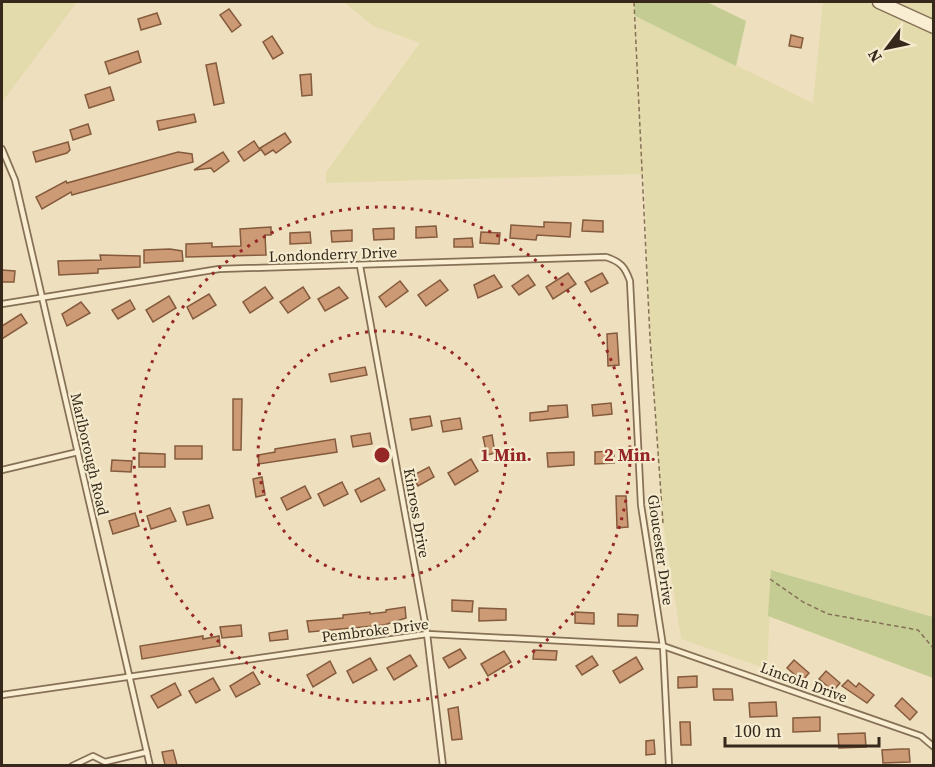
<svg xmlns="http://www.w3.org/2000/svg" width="935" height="767" font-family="'Source Serif 4',serif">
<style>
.farmland{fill:#e3dbac}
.green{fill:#c4cc93}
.building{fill:#cc9a74;stroke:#855b3d;stroke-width:1.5}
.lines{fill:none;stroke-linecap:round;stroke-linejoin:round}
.service-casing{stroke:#867157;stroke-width:8}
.tertiary-casing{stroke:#867157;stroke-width:15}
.path{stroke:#867157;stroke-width:1.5;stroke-dasharray:4.5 3;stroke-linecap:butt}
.service{stroke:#f9eed2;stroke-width:4.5}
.tertiary{stroke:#f9eed2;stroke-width:12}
.ring{fill:none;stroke:#952827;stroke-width:3;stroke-dasharray:3 6}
.labels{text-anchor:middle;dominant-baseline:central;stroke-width:4.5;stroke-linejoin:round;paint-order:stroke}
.street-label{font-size:15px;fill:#36291c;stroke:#f5ebce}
.centre{fill:#952827;stroke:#f5ebce;stroke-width:3}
.ring-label{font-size:18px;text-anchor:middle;font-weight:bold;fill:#952827;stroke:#f5ebce;stroke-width:4.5;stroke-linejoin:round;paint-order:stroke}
</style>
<rect width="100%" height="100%" fill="#eee0bf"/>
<g class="farmland">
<path d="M2,2H77L2,102Z"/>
<path d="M344,2H634L635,16L813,103L823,2H866L933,34V617L772,570L767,669L681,639L663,523L650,338L644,174L326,183V172L420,43L373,26Z"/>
<path d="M892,2H933V21Z"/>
</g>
<g class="green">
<path d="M634,2H707L746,21L736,66L635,16Z"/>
<path d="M771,570L933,617V678L768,616Z"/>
</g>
<g class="building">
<path d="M229,9L241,25L232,32L220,15Z"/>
<path d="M157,13L161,24L141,30L138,19Z"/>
<path d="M791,35L803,38L801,48L789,46Z"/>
<path d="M272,36L283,53L273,59L263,42Z"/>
<path d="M138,51L141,62L109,74L105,62Z"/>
<path d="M216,63L224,103L214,105L206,65Z"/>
<path d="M311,74L312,95L302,96L300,75Z"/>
<path d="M110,87L114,100L89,108L85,95Z"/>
<path d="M194,114L196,122L159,130L157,121Z"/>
<path d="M88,124L91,134L73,140L70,130Z"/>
<path d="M285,133L291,142L276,153L273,150L265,155L260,148Z"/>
<path d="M254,141L260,150L244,161L238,152Z"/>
<path d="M68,142L70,150L67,153L36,162L33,152Z"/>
<path d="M178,152L192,154L193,162L79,193L72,195L71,192L42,209L36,197L66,181L67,183Z"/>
<path d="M223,152L229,161L214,172L211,168L194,170Z"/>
<path d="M583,220L603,221V232L582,231Z"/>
<path d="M544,222L571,223L570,237L537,235L536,240L510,238L511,225L544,227Z"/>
<path d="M436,226L437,237L416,238V227Z"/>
<path d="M271,227V235H265L266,255L186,257V244L212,243V247L241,246L240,229Z"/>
<path d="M394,228V239L374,240L373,229Z"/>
<path d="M352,230V241L332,242L331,231Z"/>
<path d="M310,232L311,243L290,244V233Z"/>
<path d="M481,232L500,233L499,244L480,243Z"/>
<path d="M472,238L473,247H454V239Z"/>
<path d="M170,249L182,251L183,261L144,263V250Z"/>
<path d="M100,255L140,256V267L98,269V273L59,275L58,261L101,260Z"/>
<path d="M2,270L15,271L14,282H2Z"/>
<path d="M568,273L576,284L553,299L546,287Z"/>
<path d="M602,273L608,283L591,292L585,282Z"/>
<path d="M494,275L502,287L478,298L474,285Z"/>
<path d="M528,275L535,285L519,295L512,286Z"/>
<path d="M440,280L448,290L426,306L418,295Z"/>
<path d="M400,281L408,291L386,307L379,297Z"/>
<path d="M265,287L273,298L250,313L243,302Z"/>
<path d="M303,287L310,298L288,313L280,302Z"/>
<path d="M339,287L348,298L325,311L318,299Z"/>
<path d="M209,294L216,305L193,319L187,307Z"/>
<path d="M169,296L176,308L153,322L146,310Z"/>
<path d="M130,300L135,309L118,319L112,310Z"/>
<path d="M81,302L90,313L67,326L62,314Z"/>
<path d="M21,314L27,323L2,339V326Z"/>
<path d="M617,333L619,365L608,366L607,334Z"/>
<path d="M365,367L367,375L331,382L329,374Z"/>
<path d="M233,399H242L241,450H233Z"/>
<path d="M611,403L612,414L593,416L592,405Z"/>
<path d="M567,405L568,417L530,421V413L548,411V406Z"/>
<path d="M430,416L432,426L412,430L410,419Z"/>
<path d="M460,418L462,429L443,432L441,421Z"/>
<path d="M370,433L372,444L353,447L351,436Z"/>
<path d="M492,435L495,453L487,455L483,437Z"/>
<path d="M335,439L337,452L259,464L258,455L275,452V449Z"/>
<rect x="175" y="446" width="27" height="13"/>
<path d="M614,451V463L595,464V452Z"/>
<path d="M574,452V465L548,467L547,453Z"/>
<path d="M139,453L165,454V467H139Z"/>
<path d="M471,459L478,471L455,485L448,473Z"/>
<path d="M112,460L132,461L131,472L111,471Z"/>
<path d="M429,467L434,477L418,486L412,476Z"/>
<path d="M262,477L265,495L256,497L253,479Z"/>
<path d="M379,478L385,490L361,502L355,490Z"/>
<path d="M342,482L348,494L324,506L318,494Z"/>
<path d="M305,486L311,498L287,510L281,498Z"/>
<path d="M616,496H626L628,527L617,528Z"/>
<path d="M209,505L213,518L187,525L183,512Z"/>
<path d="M170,508L176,521L151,529L147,516Z"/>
<path d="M135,513L139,526L113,534L109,521Z"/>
<path d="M452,600L473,601L472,612L452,611Z"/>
<path d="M405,607L406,618L384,625L309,632L307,621L343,618V615L370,612V614L386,612V610Z"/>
<path d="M479,608L506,609V620L479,621Z"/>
<path d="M575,612L594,613V624L575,623Z"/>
<path d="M618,614L638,615L637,626H618Z"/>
<path d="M241,625L242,636L222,638L220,627Z"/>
<path d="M287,630L288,639L270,641L269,633Z"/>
<path d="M203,636V639L219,636L220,646L142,659L140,646Z"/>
<path d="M460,649L466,658L449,668L443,658Z"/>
<path d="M534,650L557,651L556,660L533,659Z"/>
<path d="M504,651L511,662L488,676L481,664Z"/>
<path d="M410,655L417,666L394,680L387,668Z"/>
<path d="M592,656L598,665L582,675L576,666Z"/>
<path d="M636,657L643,669L620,683L613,671Z"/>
<path d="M370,658L377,670L353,683L347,671Z"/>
<path d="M794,660L809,673L802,681L787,668Z"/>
<path d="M330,661L336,673L313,687L307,675Z"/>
<path d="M826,671L840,683L833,691L819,679Z"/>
<path d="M253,672L260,684L236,697L230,686Z"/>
<path d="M697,676V687L678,688V677Z"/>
<path d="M213,678L220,690L196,703L189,691Z"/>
<path d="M848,680L856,687L859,683L874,695L867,703L842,686Z"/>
<path d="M175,683L181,695L158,708L151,696Z"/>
<path d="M713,689H732L733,700H714Z"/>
<path d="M902,698L917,712L910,720L895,706Z"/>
<path d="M776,702L777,716L750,717L749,703Z"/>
<path d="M458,707L462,739L452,740L448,709Z"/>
<path d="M820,717V731L793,732V718Z"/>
<path d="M680,722H690L691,745H681Z"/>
<path d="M865,733L866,747L839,748L838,734Z"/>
<path d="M654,740L655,754L646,755V741Z"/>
<path d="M901,749H909L910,762L883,763L882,750Z"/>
<path d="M173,750L177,765H165L162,752Z"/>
</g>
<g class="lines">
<defs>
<g id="service">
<path d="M2,149L15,180L150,766"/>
<path d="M360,266L427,634L443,766"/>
<path d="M2,304L219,269L606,257C621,262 625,267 630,281L641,505L663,646L669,766"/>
<path d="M2,470L78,452"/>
<path d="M2,695L427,634L663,646L921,736L934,747"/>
<path d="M72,766L93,756L105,762L147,752"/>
</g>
<path id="tertiary" d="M879,2L934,27"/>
</defs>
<use href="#service" class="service-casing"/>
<use href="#tertiary" class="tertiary-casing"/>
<g class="path">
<path d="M634,2L650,338L663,523"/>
<path d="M770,579L803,602L828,614L918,630L934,649"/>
</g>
<use href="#service" class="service"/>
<use href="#tertiary" class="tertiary"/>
</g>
<g class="ring">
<circle cx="382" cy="455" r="124"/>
<circle cx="382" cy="455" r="248"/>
</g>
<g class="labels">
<g class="street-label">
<text transform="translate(333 254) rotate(-2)">Londonderry Drive</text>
<text transform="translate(90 454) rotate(77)">Marlborough Road</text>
<text transform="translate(417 513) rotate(80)">Kinross Drive</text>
<text transform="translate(661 550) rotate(82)">Gloucester Drive</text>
<text transform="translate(375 630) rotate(-7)">Pembroke Drive</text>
<text transform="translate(804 682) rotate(20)">Lincoln Drive</text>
</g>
</g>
<circle cx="382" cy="455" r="9" class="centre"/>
<g class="ring-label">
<text x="506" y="461">1 Min.</text>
<text x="630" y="461">2 Min.</text>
</g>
<rect width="935" height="767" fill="none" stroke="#36291c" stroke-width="6"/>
<g transform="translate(887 48) rotate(238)" stroke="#f5ebce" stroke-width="4.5" paint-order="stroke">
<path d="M0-4.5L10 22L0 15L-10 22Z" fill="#36291c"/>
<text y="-9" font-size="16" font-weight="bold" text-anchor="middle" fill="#36291c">N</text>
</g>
<path d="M725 737v9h154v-9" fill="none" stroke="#36291c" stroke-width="3"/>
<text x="734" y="737" font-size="18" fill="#36291c" stroke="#f5ebce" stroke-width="4.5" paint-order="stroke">100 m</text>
</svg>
